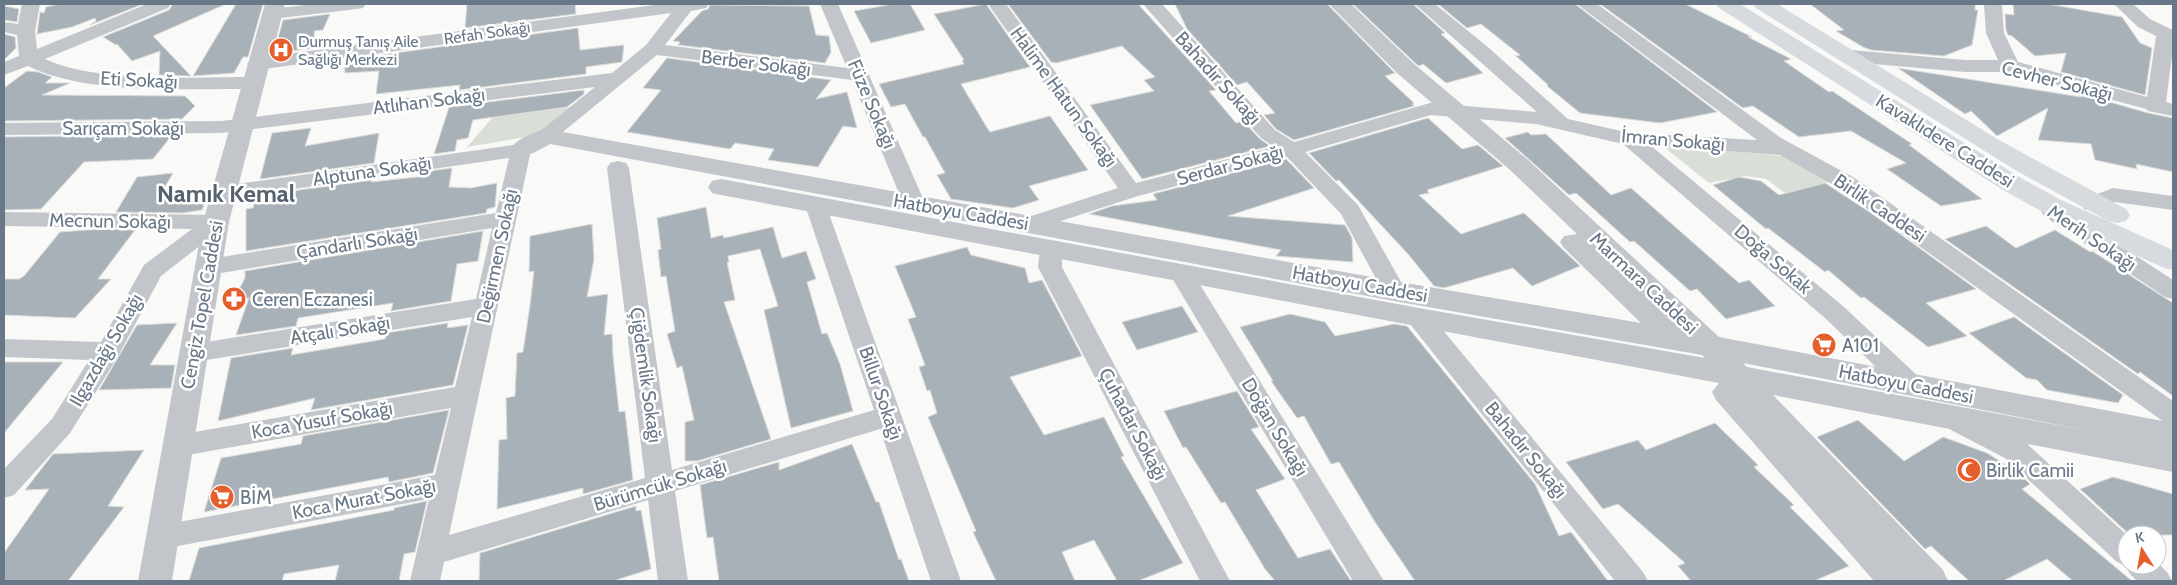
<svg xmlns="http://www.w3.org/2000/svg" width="2177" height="585" font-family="Cabin,sans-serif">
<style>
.green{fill:#d9ded6}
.building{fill:#a9b1b8;stroke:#dbdbd9}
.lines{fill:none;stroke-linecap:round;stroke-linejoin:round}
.minor{fill:#c2c6cb;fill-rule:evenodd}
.tertiary{fill:#c2c6cb;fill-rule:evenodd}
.secondary{fill:#d7dbdf;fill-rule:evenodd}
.labels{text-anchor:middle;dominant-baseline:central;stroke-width:5;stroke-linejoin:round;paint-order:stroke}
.far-street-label{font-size:16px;fill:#687888;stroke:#fff}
.far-poi-label{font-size:16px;fill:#687888;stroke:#fff;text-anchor:start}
.street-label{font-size:19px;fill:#687888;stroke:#fff}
.poi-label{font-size:19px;fill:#687888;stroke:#fff;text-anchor:start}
.district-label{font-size:24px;font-weight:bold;fill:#56626d;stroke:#fff}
</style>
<rect width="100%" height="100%" fill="#f9f9f7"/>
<g class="green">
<path d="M572,107L544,134L467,147L493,117Z"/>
<path d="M1660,144L1782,156L1833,181L1785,193L1766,179L1745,176L1709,183Z"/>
</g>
<g class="building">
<path d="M60,4H143L90,25L96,21L95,18L72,27L37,34L40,12L44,13L46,7Z"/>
<path d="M173,4H226L153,36L191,76L159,75L160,51L132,61L117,44L116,45L103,37L169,10Z"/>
<path d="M236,4H263L248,57H243L234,73L193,76Z"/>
<path d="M467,4H575L576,14L465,28Z"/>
<path d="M894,4H910L925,30L871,43L854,11Z"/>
<path d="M986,4L1030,67L961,84L986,126L990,132L1050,116L1088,170L1029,186L1039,200L1013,208L951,199L937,175L945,173L925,137H923L905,104L891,107L879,84L964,64L962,60H964L934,14Z"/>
<path d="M1008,4H1138L1216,90L1209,91L1236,123L1243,121L1260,139L1270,146L1142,179L1090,105L1154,91L1144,80L1155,77L1122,46L1056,63L1051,62Z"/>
<path d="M1175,4H1327L1395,73L1385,76L1414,103L1412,104L1414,106L1294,140L1276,129L1264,115L1275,113L1247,82L1237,85L1187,29Z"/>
<path d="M1353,4H1413L1445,33L1441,34L1483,73L1446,83L1423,64L1419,66L1414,62Z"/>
<path d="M1438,4H1575L1717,112L1660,123L1580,113L1547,86L1548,85L1516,56L1520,55L1481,24L1467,28Z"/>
<path d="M1600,4H1685L1752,37H1748L1791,59L1784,61L1829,92L1832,91L1912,144L1909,145L1982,199L1941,206L1887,169L1906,163L1851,131L1799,137L1753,106L1743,108Z"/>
<path d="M1810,4H1975V10H1978L1972,45L1944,56L1871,50L1863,47L1836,31L1844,30Z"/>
<path d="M2013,4H2048L2122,17L2140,43L2152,48L2145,95L2061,72L2066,53L2035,56L2012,36L2008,35L2006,30L2005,14L2014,15Z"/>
<path d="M710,5L809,6L816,35L829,36L831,52L825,63L678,45L680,42L673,41L702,11L708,9Z"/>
<path d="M4,6L19,9L17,22L4,20Z"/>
<path d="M330,14L323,30L314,31L315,48L274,53L283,20Z"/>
<path d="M578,28L580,50L624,45L622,62L586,67V74L459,90L460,85L376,94L379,71L345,73L344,60Z"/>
<path d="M4,34L15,37L16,48L4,60Z"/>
<path d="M667,58L831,80L816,99L847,92L857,128L843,126L818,167L768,160L774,149L735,143L730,149L627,132L661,90L643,88Z"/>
<path d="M1898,68L2081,97L2075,92L2148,113L2173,118V172L2136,164L2137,169L2095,160L2091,144L2038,140L2048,108L1997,136L1971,111L1965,114Z"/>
<path d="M27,71L38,72L52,77L45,83H70L42,95L185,96L195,106L182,119L4,121V88Z"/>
<path d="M584,90V94L567,107L473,120L468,138L457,140L455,151L434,154L449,107Z"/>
<path d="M1428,118L1462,149L1478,145L1503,166L1427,190L1429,193L1419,195L1461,234L1524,213L1580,266L1532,286L1513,268L1444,288L1434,286L1408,254L1339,180L1336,181L1309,153Z"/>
<path d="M311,128L305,146L379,133L374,163L260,179L272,133Z"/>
<path d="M1528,132L1531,135L1546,134L1611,195L1631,188L1739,283L1749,280L1775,306L1726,319L1697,289L1690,291L1634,241L1630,242L1576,193L1569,195L1505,138Z"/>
<path d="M172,135L153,159L84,162L41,209L4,210V137Z"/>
<path d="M1286,159L1314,188L1228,216L1345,225L1352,238L1353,262L1276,256L1281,250L1089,214L1112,206L1157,200L1153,194Z"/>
<path d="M452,168L449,187L471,188L497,183L495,207L487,209L486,213L246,251V209L253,208L256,196L372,180L371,182L427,176L429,171Z"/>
<path d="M173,173L159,197L210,190L202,210L182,213L116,212L137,177Z"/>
<path d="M1739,177L1761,181L1779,195L1825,183L1871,213L1976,289L1926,303L1967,336L1928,347L1864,297L1861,298L1828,270L1825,272L1768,228L1766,229L1713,185Z"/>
<path d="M706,207L711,238L723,235L724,238L773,227L782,258L806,251L816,279L807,282L822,334L827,333L840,364L853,411L791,428L764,310L778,306L760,249L728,256L729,262H727L735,300L724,302L771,439L697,461H685V422L694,420L682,366L677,368L667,334L675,331L666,276L661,277L658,250L661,249L657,218Z"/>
<path d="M592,224L594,259L587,297L608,294L604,335L612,334L613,356L619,412L625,411L633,480L583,494V488L497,509L499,440L507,439L506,398L515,396L517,353L523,352L530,305L534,271L529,272L530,236Z"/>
<path d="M1986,226L2016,248L2055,230L2090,252L2092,251L2173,303V396L2140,372L2138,374L1945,239Z"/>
<path d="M101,229L135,230L98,279H111L75,318L4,315V279H19L24,276L60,232Z"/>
<path d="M483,231L478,261L457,264L451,301L391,311L393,303L298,318L296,326L236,335L249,298L234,299L245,278V271Z"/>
<path d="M967,247L971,255L1025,268L1029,283L1042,280L1082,356L1010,377L1044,435L1104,417L1124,456L1121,457L1183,563L1138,581H1117L1094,540L1062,552L1075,581H996L973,532L976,531L928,417L937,413L930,390L927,391L919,367L925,365L908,319L916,317L895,266Z"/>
<path d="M1182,306L1198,332L1137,350L1122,322Z"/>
<path d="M1290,314L1325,322L1335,336L1394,324L1407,326L1535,484L1559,536L1571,532L1608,581H1415L1375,522L1339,462L1331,464L1304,416L1297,418L1271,381H1273L1240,327Z"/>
<path d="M2014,317L2123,395L2118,403L2047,390L2037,380L2026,378L1969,333Z"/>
<path d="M177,323L150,365H175L171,388L99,390L137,325Z"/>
<path d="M448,323L447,328L468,325L453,385L311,410L315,398L218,421L231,358L293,348L291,355L385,339L386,333Z"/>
<path d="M4,362H63L4,433Z"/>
<path d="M1237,391L1259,427L1251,429L1285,479L1256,490L1298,558L1330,549L1351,581H1275L1265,569L1225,502L1221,503L1186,447L1183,448L1164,411Z"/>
<path d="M449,410L433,473L389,482L388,477L204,512L221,458L301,444L303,436Z"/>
<path d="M1858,420L1904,461L1943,437L1987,453L2020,474L2030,484L2022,489L2132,581H2073L2047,559L2003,581H1969L1931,546L1925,549L1817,437Z"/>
<path d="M1715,423L1758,465L1754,467L1794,505L1790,507L1849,566L1814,581H1691L1678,566L1685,563L1618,504L1603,509L1566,462L1638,440L1646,450Z"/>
<path d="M852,444L876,502H879L899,560L901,559L909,581H719L713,537L707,538L700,485L779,462V470Z"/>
<path d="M144,450L108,506L124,507L68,581H4V553L49,489L25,490L53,454Z"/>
<path d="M2113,477L2173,494V535H2130L2080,489Z"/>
<path d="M427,501L415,552L404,554L399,581H335L339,565L284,574L282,581H189L199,548L394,510V508Z"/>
<path d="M636,506V511L641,510L651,569L613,581H479L480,553Z"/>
</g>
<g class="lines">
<g class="minor">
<path d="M22,4H40L35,31L37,49L147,4H171L168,8L45,59C96,83 194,77 252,77L259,79L262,83L259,87L252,89C184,88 90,96 28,66L4,75V62L19,56L17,35L4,32V22L18,24Z"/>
<path d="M313,4H366L363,8L357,9L272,19L266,18L263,14L266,10L272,9Z"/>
<path d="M662,4H709L706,8L691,11L665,45L847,68L820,4H838L925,203L922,208L914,210L906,208L903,203L852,80L657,55L553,140L546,142L539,140L536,136L539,132L595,87L221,133L4,135V123L221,121L612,73L646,45L671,13L257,70L250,68L247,64L250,60L257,58Z"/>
<path d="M988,4H1006L1136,183L1274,147L1261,138L1143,4H1162L1275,130L1294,142L1430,103L1537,112L1415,4H1435L1489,48L1568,119L1630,133L1757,140L1577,4H1597L1781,138L1853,177L2173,401V425L2164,422L1837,187L1780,155L1650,145L1844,307L1921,379L1925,386L1921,393L1912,396L1903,393L1826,319L1623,144L1536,124L1431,115L1305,152L1358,205L1406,291L1402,297L1394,299L1386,297L1341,214L1287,157L1138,196L1030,231L1022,229L1019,224L1022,219L1118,188Z"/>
<path d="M1984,4H2002L2004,33L2018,62L2147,97L2156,36L2138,27L2114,4H2133L2150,19L2173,30V48L2166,102L2173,104V116L2148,111L2146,109L2009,72H1965L1850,62L1843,60L1841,56L1843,52L1850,50L1965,60H1998L1986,33Z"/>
<path d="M521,144L528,145L531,150L449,535L645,478L607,168L610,163L618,161L626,163L629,168L672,470L874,410L805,205L808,200L816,198L824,200L961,581H931L880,429L675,491L688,581H658L648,500L444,562L440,581H410L429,499L162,549L152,546L148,537L152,528L162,525L435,475L451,408L177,457L168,454L164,446L168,438L177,435L455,387L472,317L194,362L185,360L182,353L185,346L194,344L476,299L492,228L209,275L201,273L197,267L201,261L209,259L496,213L509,158L224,199L216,197L213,192L216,187Z"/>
<path d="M2113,188L2173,196V210L2115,202L2092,211L2084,209L2081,204L2084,199Z"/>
<path d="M2052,204L2060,206L2173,280V299L2165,297L2044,216L2041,211L2044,206Z"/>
<path d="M4,212L216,215L224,217L227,222L224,227L161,276L117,358L70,433L14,495L4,498V469L52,419L89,360L4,357V339L101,342L144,265L192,229L4,226Z"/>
<path d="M1051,241L1059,243L1062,249V267L1230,581H1200L1038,267L1040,249L1043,243Z"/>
<path d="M1181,265L1189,267L1384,581H1353L1169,273L1173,267Z"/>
<path d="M1419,309L1428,312L1643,572L1648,581H1615L1410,324L1407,318L1410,312Z"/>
<path d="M1960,413L2025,442L2127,535V565H2157V562L2167,572L2172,581H2137L2130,574L2125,565L2117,562L2005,458L1951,430L1947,423L1951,416Z"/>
</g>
<g class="tertiary">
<path d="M265,4H285L229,222L172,581H138L203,222Z"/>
<path d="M1329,4H1351L1413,63L1527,159L1719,337L2173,423V472L1773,395L1943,570L1948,581H1874L1716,400L1712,392L1719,383L721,195L712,193L708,187L712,181L721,179L1419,308L1705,358L1702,355L1394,301L550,144C537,151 527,159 512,155L509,150C516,139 534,132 546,129L1394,281L1641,323L1564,248L1560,242L1564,236L1577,234L1509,169L1397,73ZM1743,363L2095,432L1747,367Z"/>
</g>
<g class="secondary">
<path d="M1716,4H1740L2021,178L2061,200L2173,250V270L2164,268L2043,212L2003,190L1719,8Z"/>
<path d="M1753,4H1777L1999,140L2126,209L2130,215L2126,221L2117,223L2108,221L2015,170L1756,8Z"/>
</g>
</g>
<defs>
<symbol id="hospital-disc" viewBox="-11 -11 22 22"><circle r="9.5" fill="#e55e2b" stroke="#fff"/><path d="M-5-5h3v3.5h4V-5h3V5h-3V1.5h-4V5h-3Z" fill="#fff"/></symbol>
<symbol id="pharmacy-disc" viewBox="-11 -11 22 22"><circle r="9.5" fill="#e55e2b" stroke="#fff"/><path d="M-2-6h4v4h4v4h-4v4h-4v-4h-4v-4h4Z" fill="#fff"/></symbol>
<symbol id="supermarket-disc" viewBox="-11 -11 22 22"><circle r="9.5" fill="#e55e2b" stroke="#fff"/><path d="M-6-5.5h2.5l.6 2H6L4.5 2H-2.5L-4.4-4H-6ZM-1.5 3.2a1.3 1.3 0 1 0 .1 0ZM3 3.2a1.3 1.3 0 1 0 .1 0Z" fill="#fff"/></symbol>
<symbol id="mosque-disc" viewBox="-11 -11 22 22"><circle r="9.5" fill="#e55e2b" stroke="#fff"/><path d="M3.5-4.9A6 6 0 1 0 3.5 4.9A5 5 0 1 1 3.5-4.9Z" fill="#fff"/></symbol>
</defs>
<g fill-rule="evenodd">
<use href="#hospital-disc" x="267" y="36" width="28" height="28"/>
<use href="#pharmacy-disc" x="220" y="285" width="28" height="28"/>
<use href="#supermarket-disc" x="1810" y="331" width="28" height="28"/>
<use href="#mosque-disc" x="1955" y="456" width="28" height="28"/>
<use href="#supermarket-disc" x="208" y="483" width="28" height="28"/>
</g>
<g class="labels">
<g class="far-street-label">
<text transform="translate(487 33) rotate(-8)">Refah Sokağı</text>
</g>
<g class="far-poi-label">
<text x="298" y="41">Durmuş Tanış Aile<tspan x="298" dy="18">Sağlığı Merkezi</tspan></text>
</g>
<g class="street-label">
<text transform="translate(756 63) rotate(7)">Berber Sokağı</text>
<text transform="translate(1218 78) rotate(48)">Bahadır Sokağı</text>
<text transform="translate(139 80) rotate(3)">Eti Sokağı</text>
<text transform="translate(2057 81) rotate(14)">Cevher Sokağı</text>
<text transform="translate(1064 97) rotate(54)">Halime Hatun Sokağı</text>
<text transform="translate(429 101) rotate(-7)">Atlıhan Sokağı</text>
<text transform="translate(872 104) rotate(67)">Füze Sokağı</text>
<text x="123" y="128">Sarıçam Sokağı</text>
<text transform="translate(1673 140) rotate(5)">İmran Sokağı</text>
<text transform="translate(1945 141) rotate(32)">Kavaklıdere Caddesi</text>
<text transform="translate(1230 165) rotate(-15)">Serdar Sokağı</text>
<text transform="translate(372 171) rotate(-8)">Alptuna Sokağı</text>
<text transform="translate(1880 208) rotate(34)">Birlik Caddesi</text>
<text transform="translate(961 212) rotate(10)">Hatboyu Caddesi</text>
<text transform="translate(110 221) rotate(1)">Mecnun Sokağı</text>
<text transform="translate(2092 238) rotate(34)">Merih Sokağı</text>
<text transform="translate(357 243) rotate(-9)">Çandarlı Sokağı</text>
<text transform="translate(497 256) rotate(-78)">Değirmen Sokağı</text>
<text transform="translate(1773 259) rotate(41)">Doğa Sokak</text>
<text transform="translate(1644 283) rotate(43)">Marmara Caddesi</text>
<text transform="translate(1360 284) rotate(10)">Hatboyu Caddesi</text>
<text transform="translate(202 305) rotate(-80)">Cengiz Topel Caddesi</text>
<text transform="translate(340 330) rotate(-9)">Atçalı Sokağı</text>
<text transform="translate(106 350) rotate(-60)">Ilgazdağı Sokağı</text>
<text transform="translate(646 375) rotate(82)">Çiğdemlik Sokağı</text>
<text transform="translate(1906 384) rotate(11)">Hatboyu Caddesi</text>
<text transform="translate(881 393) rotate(71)">Billur Sokağı</text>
<text transform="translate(322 420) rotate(-10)">Koca Yusuf Sokağı</text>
<text transform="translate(1133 424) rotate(62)">Çuhadar Sokağı</text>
<text transform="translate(1275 427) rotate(59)">Doğan Sokağı</text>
<text transform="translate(1526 450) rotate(51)">Bahadır Sokağı</text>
<text transform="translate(660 485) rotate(-17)">Bürümcük Sokağı</text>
<text transform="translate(364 499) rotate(-11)">Koca Murat Sokağı</text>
</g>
<g class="poi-label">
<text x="252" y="299">Ceren Eczanesi</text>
<text x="1842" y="345">A101</text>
<text x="1986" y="470">Birlik Camii</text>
<text x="240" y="497">BİM</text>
</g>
<g class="district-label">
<text x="226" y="193">Namık Kemal</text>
</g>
</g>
<rect width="2177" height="585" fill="none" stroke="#687888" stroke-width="10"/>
<g transform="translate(2142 550) rotate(349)"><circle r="24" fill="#ffffff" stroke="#c3c9cf"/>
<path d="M0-4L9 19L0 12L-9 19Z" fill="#e55e2b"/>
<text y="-8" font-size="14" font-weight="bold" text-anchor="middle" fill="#687888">K</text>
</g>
</svg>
